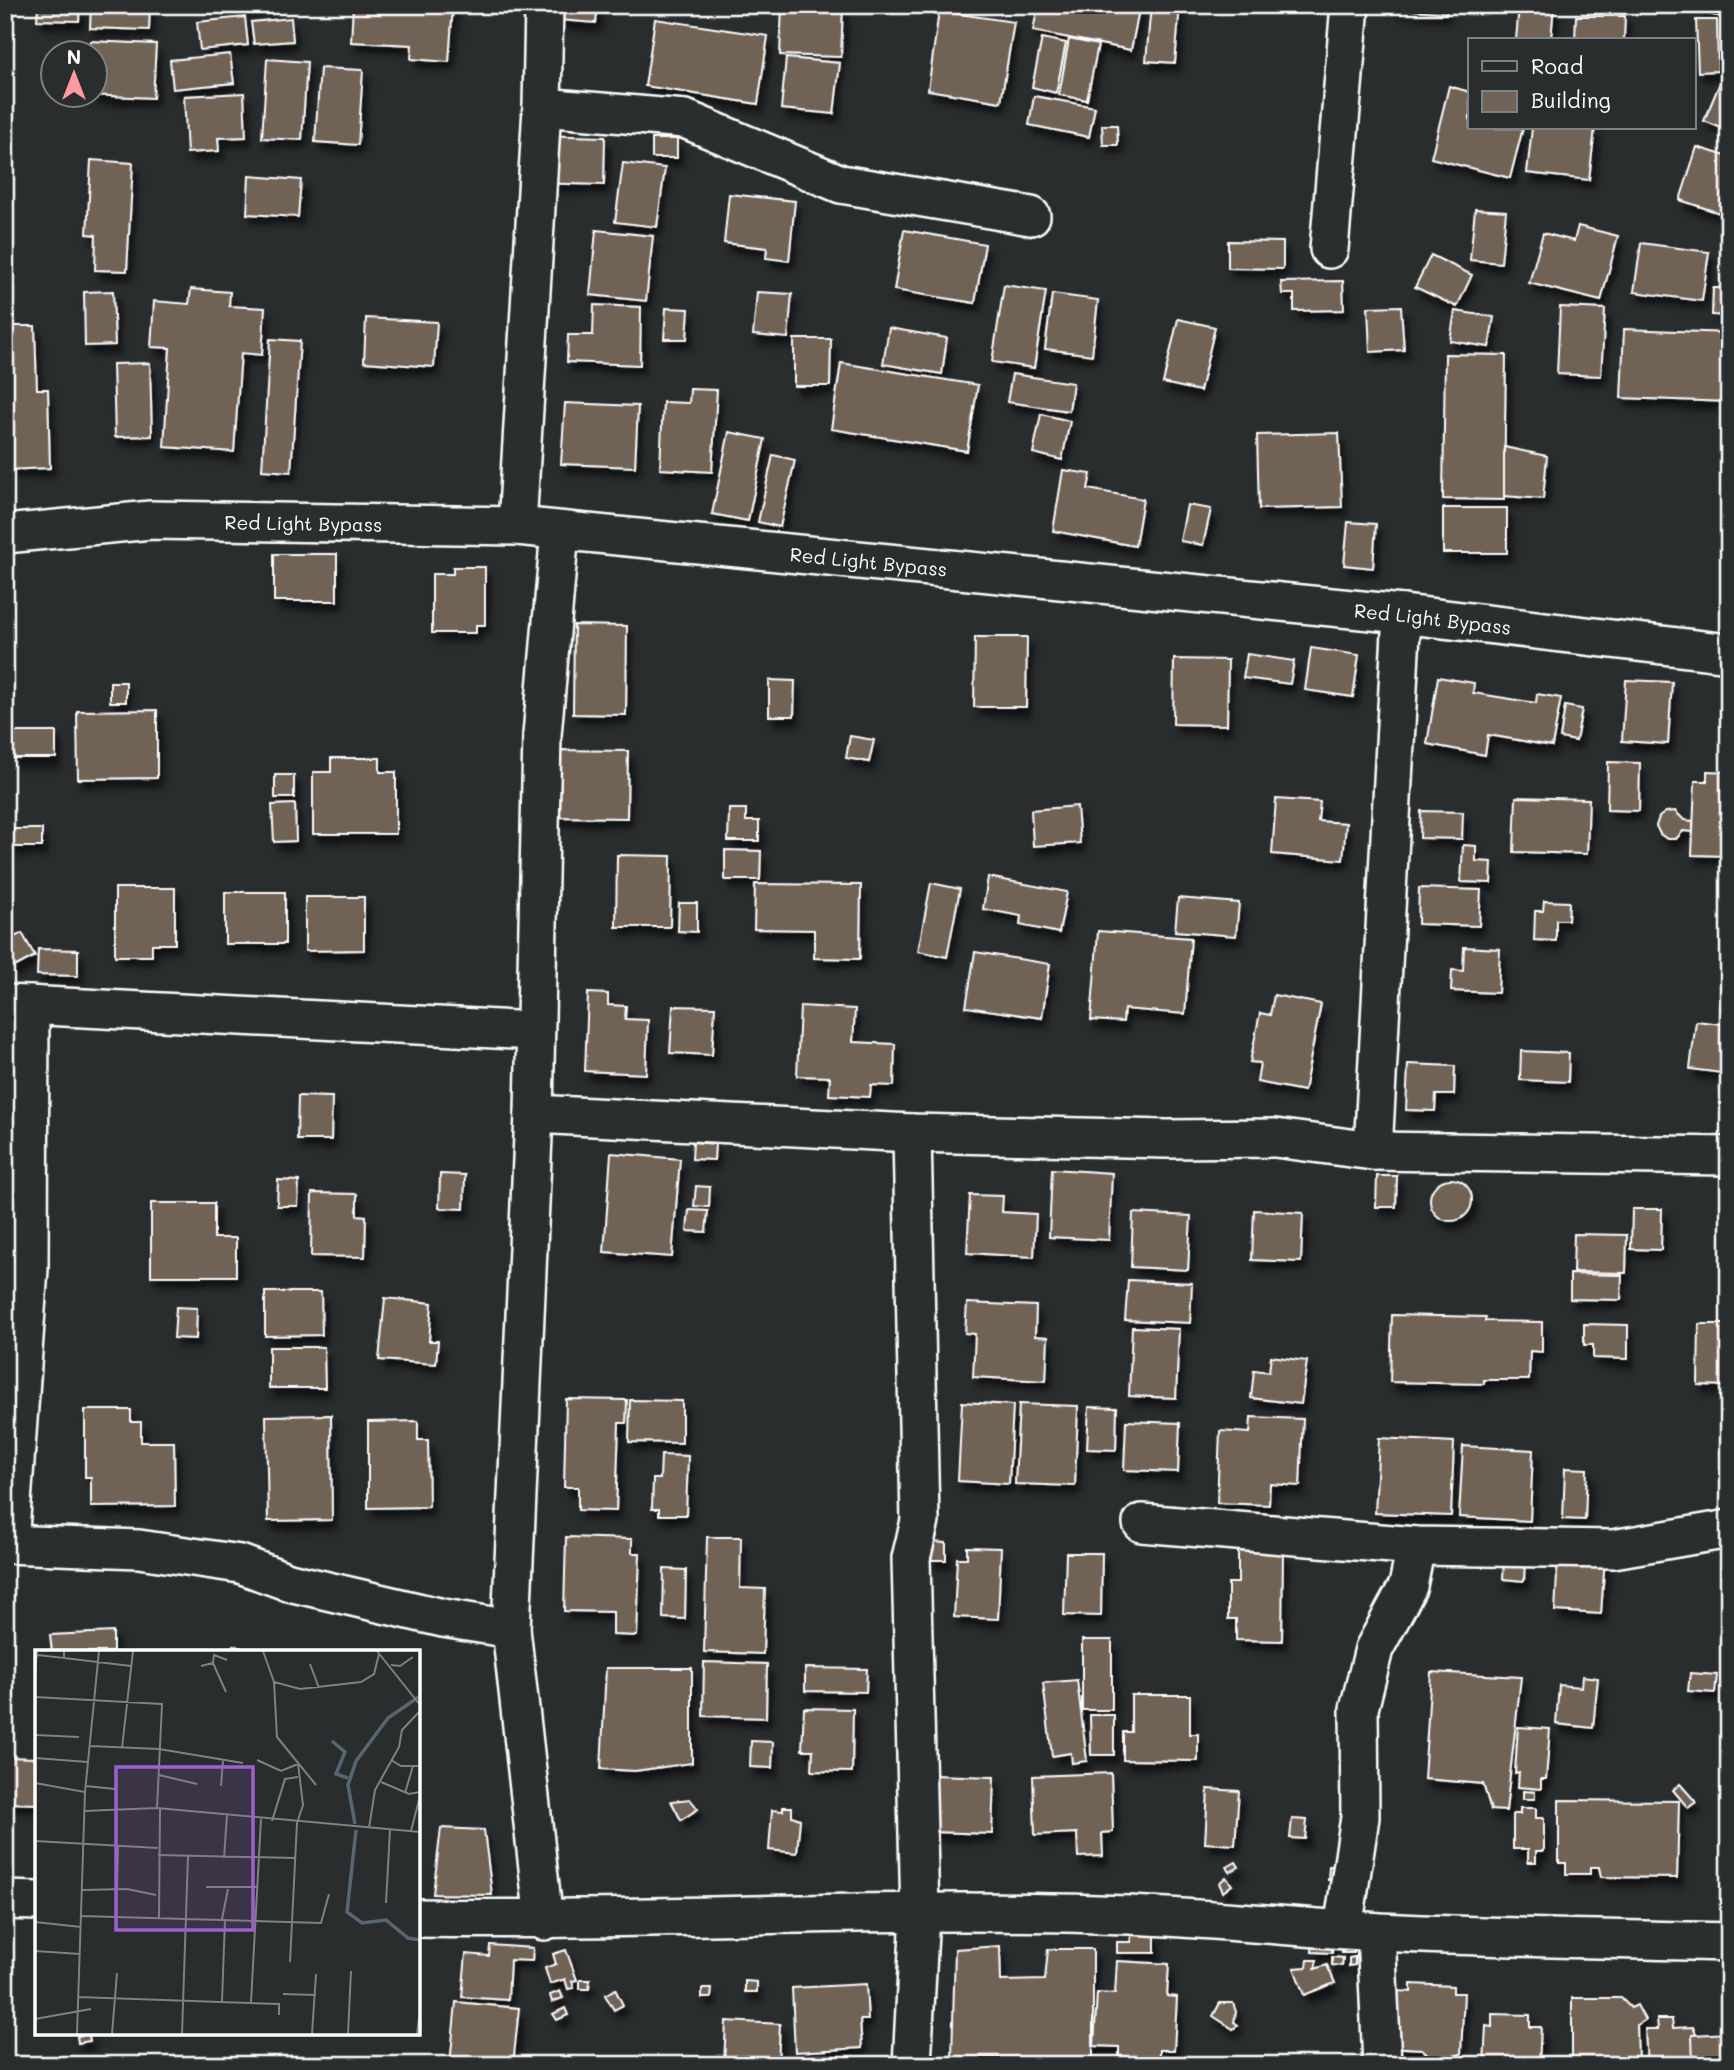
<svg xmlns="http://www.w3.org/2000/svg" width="1734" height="2070" font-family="Mali,sans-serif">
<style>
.building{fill:#716257;stroke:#fff;stroke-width:2;filter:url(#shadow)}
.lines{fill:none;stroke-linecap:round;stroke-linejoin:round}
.minor-casing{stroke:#fff;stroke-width:42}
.minor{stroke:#2a2d2e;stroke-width:37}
.labels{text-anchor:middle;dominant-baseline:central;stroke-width:5;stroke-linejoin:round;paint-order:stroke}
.street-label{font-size:19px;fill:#fff;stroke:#2a2d2e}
.inset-river{fill:none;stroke:#586674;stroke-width:3.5}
.inset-road{fill:none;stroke:#7f8182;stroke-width:2}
.view{fill:#9c61cf;fill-opacity:0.15;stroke:#9c61cf;stroke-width:3.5}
.inset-edge{fill:none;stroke:#fff;stroke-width:3.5}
</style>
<defs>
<filter id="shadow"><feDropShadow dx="4.5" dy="8" stdDeviation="3.5" flood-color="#0009"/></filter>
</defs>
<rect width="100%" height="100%" fill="#2a2d2e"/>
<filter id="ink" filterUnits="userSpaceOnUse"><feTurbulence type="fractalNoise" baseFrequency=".0143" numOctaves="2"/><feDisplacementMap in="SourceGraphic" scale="14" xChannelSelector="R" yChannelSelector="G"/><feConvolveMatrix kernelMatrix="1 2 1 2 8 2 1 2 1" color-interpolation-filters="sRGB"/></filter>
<g filter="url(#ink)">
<g class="building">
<path d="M38,5H80L79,21L37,20Z"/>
<path d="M91,5H150L149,30L90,28Z"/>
<path d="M236,5H279L280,6L237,10Z"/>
<path d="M353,5H453L449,62L411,59L412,45L351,42Z"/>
<path d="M535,5H598L596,23L533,18Z"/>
<path d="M782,5H843L841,57L780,55Z"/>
<path d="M1038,5H1140L1131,50L1033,31Z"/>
<path d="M1151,5H1180L1175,63L1146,61Z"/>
<path d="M1392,5H1447L1446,13L1392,8Z"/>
<path d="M1519,5H1554L1551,40H1516Z"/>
<path d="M1703,5H1729V18L1701,13Z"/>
<path d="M939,11L1014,22L1001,102L928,90Z"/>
<path d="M1576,16H1625L1624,40H1575Z"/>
<path d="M245,17L248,45L200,50L197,22Z"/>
<path d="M291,18L293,41L254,44L251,22Z"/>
<path d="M655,19L768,36L758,104L645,86Z"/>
<path d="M1696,20H1717L1718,71L1698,72Z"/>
<path d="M1042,38L1066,43L1056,93L1032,87Z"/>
<path d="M1069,39L1098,45L1087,100L1059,95Z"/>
<path d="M90,41L156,44L153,98L88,95L94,94V52H89Z"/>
<path d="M230,54L234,83L173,89L170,60Z"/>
<path d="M786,58L840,63L834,114L781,109Z"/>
<path d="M267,59L307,62L302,140L262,138Z"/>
<path d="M320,68L363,70L358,145L315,142Z"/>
<path d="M1724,73L1729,75V131L1704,121Z"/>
<path d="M1449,86L1470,92V128H1523L1510,178L1431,158Z"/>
<path d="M244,93L246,137L218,138L219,151L187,153L184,96Z"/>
<path d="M1034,96L1095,107L1089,137L1029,125Z"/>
<path d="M1102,125H1117L1118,145H1103Z"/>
<path d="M1532,128H1595L1589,180L1527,173Z"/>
<path d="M535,135L605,137L604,185L533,183Z"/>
<rect x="652" y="139" width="25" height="19"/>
<path d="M1697,147L1729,157V216L1680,200Z"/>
<path d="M91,160L133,163L127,271L95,270L96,235L87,234Z"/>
<path d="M623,163L665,168L657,227L615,222Z"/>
<path d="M249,176L301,180L298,217L247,214Z"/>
<path d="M729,194L795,201L789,261L766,258L767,248L724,243Z"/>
<path d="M1475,209L1506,211L1501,263L1470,260Z"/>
<path d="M1578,226L1618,236L1601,301L1529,283L1543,233L1574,241Z"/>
<path d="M596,230L653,236L646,301L590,295Z"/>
<path d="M904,230L985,244L975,303L894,290Z"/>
<path d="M1228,241L1283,242V269L1228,268Z"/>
<path d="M1641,243L1709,252L1702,301L1634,292Z"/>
<path d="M1431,255L1472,275L1457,307L1415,287Z"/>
<path d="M1343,281L1344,310L1294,311V294H1282L1281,282Z"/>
<path d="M1004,285L1046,291L1034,368L992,362Z"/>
<path d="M1713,288H1729V316L1712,315Z"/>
<path d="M191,289L230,292L229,306L265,308L262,355L241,353L234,452L164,447L170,348L151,347L154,301L189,304Z"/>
<path d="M113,291L115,345L85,346L84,292Z"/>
<path d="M757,292L792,294L788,338L753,335Z"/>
<path d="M1052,294L1098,300L1092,355L1045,349Z"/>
<path d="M594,305L641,307L640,365L567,362L568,335H593Z"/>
<path d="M1401,306L1404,350L1370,352L1368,307Z"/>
<path d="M1560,307L1605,309L1601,376L1557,374Z"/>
<path d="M666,308L689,309L687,339H664Z"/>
<path d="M1455,311L1494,317L1489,347L1450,341Z"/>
<path d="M366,318L437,322L434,367L364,362Z"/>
<path d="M1178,319L1215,327L1200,391L1163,383Z"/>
<path d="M5,326H35L37,389H48L50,468L5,470Z"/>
<path d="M889,328L947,338L942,374L883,364Z"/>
<path d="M1624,329L1729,333V402L1621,398Z"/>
<path d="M270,339L300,341L291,472L262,470Z"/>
<path d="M794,339H831L830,386H794Z"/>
<path d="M1445,354L1506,355L1504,500L1443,499Z"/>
<path d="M150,363L152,436L115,437L113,364Z"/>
<path d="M841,363L978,385L967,451L831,429Z"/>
<path d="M1012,374L1073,383L1069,411L1007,402Z"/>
<path d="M690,389L717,390L712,472L660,469L663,402L689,403Z"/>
<path d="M565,403L638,406L635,467L561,464Z"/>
<path d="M1041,414L1070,421L1062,460L1033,453Z"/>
<path d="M729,432L765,439L748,521L712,514Z"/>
<path d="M1339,433L1342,507L1259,509L1257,435Z"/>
<path d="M1504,447L1547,456L1543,499L1504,496Z"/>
<path d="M773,455L795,460L780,527L758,522Z"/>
<path d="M1063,470L1091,474L1088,489L1143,499L1135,546L1053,531Z"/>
<path d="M1187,505L1211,509L1203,545L1180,541Z"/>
<rect x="1443" y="508" width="64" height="45"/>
<path d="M1348,522L1376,524L1373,568L1344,565Z"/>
<rect x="274" y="554" width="63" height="47"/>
<path d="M453,567H485V625H476V633H432V574H453Z"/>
<path d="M574,625L627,626L626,715L573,714Z"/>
<path d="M975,637H1027L1026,707H974Z"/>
<path d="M1311,648L1359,655L1353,697L1305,690Z"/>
<path d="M1247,654L1294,661L1290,684L1243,678Z"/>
<path d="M1174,659L1228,660L1227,725L1173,724Z"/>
<path d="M1438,677L1474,683L1473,693L1536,703L1537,694L1561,698L1552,746L1488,735L1485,755L1427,744Z"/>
<path d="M769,680L795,681L794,716H769Z"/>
<path d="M1626,680L1672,682L1668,744L1622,741Z"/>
<rect x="110" y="682" width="16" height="20"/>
<path d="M1565,706L1582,709L1576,741L1560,738Z"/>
<path d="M157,710V778L78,779L77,711Z"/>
<path d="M10,732H56V758H11Z"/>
<path d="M850,736L874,740L869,762L846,758Z"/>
<path d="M556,750L628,751L627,818L554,817Z"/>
<path d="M331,758H380V772H396V834H313V772H331Z"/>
<path d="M1608,762L1640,763L1639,811L1607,810Z"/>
<path d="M1707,771L1729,772V856L1692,855L1695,781H1707Z"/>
<rect x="275" y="775" width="19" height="23"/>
<path d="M1516,797L1589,799L1587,854L1514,852Z"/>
<path d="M1276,799L1320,802L1318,821L1346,823L1343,860L1272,854Z"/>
<path d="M295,804L296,841L274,842L272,805Z"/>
<path d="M1077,806L1080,843L1033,846L1031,810Z"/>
<path d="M729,809H746V821H759V841H728Z"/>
<path d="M1421,811L1463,812L1462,839L1420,838Z"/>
<path d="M1675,811L1684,820L1693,821V832L1683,831L1676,839H1667L1660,834L1656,826L1659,817L1666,812Z"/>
<rect x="11" y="829" width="31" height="18"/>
<path d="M1463,845L1476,846V861L1492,862L1491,883L1461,882Z"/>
<path d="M725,850L761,851L760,880H725Z"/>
<path d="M617,855L671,856L670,927H616Z"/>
<path d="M988,877L1067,892L1059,933L1020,925L1021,916L983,909Z"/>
<path d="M931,883L960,889L947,957L918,951Z"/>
<path d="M755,884L861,885L860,959L814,958V930L754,929Z"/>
<path d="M115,888H175V944H152V956H115Z"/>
<path d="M1419,888L1481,890L1479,926L1418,924Z"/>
<rect x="225" y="892" width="60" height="52"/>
<path d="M305,897H364V950L305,951Z"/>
<path d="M1178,898L1239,903L1236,936L1175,931Z"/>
<path d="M1544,901L1569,902L1568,920H1556V941L1534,940L1535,911H1543Z"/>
<path d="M679,903H697V932L678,931Z"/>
<path d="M1098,931L1191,938L1185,1014L1124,1009L1123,1022L1091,1020Z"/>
<path d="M22,933L35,956L5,972V942Z"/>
<path d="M1464,947L1500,949L1498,993L1451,991L1452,970L1463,971Z"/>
<path d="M38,949L78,950V976L37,975Z"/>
<path d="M975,952L1050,964L1042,1018L966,1007Z"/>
<path d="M588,993L608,994V1005L626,1006L625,1019L648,1020L646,1074L585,1071Z"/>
<path d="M1274,995L1321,1004L1304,1091L1257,1082L1260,1063L1250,1062L1260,1013L1270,1015Z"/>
<path d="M673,1006L715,1007L712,1055L670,1053Z"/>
<path d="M800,1006L855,1009L853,1042L895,1044L894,1086L871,1085L870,1097L829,1095L830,1077L797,1076Z"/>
<path d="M1696,1021L1729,1025V1079L1721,1078L1722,1073L1690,1069Z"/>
<path d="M1521,1051L1569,1053L1568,1082L1520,1080Z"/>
<path d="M1408,1064L1455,1066L1454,1095H1436L1435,1111L1406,1110Z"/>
<path d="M298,1096L332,1097L331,1140H297Z"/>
<path d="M693,1142L715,1144L714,1160L692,1159Z"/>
<path d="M611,1153L680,1159L672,1257L604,1252Z"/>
<path d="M14,1166L27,1195L5,1205V1170Z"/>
<path d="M1052,1169L1112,1173L1109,1240L1049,1237Z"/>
<path d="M440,1174L465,1175L464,1209L439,1208Z"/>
<path d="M1377,1176H1397L1396,1207H1376Z"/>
<circle cx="1451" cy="1200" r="21"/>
<path d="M278,1180L299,1181L298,1206H277Z"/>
<path d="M696,1186L710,1187L709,1207L694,1206Z"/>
<path d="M312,1193L357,1194V1215L366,1216L365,1257L311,1256Z"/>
<path d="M970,1195L1003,1196L1002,1212L1036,1214L1034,1257L967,1253Z"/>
<path d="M151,1203H214V1238H236V1276H151Z"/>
<path d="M1632,1209H1662L1661,1250L1631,1249Z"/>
<path d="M689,1210L708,1211L706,1232L687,1231Z"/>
<path d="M1254,1210L1303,1213L1301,1262L1252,1260Z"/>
<path d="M1133,1213L1191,1216L1188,1270L1131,1267Z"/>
<path d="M1574,1234L1627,1235L1626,1273L1573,1272Z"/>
<path d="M1570,1274L1622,1275L1621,1300L1570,1299Z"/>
<path d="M1128,1280L1192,1283L1190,1323L1125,1320Z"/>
<path d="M265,1292H321L322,1335L265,1336Z"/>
<path d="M385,1298L432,1303L429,1341H438L436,1364L379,1360Z"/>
<path d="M967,1303L1036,1306L1035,1336L1048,1337L1046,1381L973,1377L975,1334L965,1333Z"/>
<path d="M176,1307L197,1308L196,1339L174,1338Z"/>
<path d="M1392,1315L1486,1317L1485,1321L1542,1322V1352L1530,1351L1529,1380H1484V1384L1390,1382Z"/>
<path d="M1584,1324L1628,1325V1359L1593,1358V1345H1584Z"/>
<path d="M1699,1324H1729V1386L1698,1385Z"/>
<path d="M1132,1327L1179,1329L1176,1398L1129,1396Z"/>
<path d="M269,1347H324L325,1388H269Z"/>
<path d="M1271,1356L1307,1361L1301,1404L1251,1398L1254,1370L1269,1372Z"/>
<path d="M566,1399L627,1400L626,1423H619L616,1511L578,1510V1487H564Z"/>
<path d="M630,1400L682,1401V1443L629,1442Z"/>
<path d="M962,1402L1013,1405L1009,1484L958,1481Z"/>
<path d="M1019,1404L1078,1406L1075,1486L1015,1484Z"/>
<path d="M1089,1407L1117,1408L1116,1450L1087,1449Z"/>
<path d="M85,1410H131V1422H141V1442H174L175,1506L91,1507V1477H85Z"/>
<path d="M331,1415L332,1520L268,1521L266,1416Z"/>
<path d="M1251,1417L1303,1419L1300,1486L1270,1484L1269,1505L1217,1503L1220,1431L1250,1433Z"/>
<path d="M418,1421V1440H428L429,1507L368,1508V1422Z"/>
<path d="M1126,1421L1180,1423L1178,1472L1124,1470Z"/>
<path d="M1379,1438L1454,1442L1451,1516L1375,1513Z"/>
<path d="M1463,1446L1533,1450L1530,1521L1459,1517Z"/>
<path d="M661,1455L688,1456L686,1515H659V1509H652L653,1479H660Z"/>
<path d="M1565,1468L1587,1469L1585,1520L1563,1519Z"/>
<path d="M566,1537L632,1539V1553H640L637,1636L613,1635V1612L564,1611Z"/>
<path d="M707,1537H741L740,1588L765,1589L763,1654L704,1652Z"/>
<path d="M932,1542L946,1543V1560H931Z"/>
<path d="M967,1547L1001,1548L998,1619L954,1617L957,1558H967Z"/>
<path d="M1238,1551L1283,1552L1282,1641L1236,1640V1619H1228V1583H1238Z"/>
<path d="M1066,1553H1102L1101,1616L1064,1615Z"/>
<path d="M1558,1556L1605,1558L1601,1614L1555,1611Z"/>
<path d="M1504,1561L1525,1562L1524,1581L1503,1579Z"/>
<path d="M664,1569L686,1570L685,1619L663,1618Z"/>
<path d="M113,1632V1652H52L50,1635Z"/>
<rect x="1082" y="1640" width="30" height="70"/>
<path d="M233,1645L252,1652H232Z"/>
<path d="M704,1662L767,1664L766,1718L703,1716Z"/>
<path d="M606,1668H692V1763L635,1771L601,1769Z"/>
<path d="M805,1668L867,1669L866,1692L805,1691Z"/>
<path d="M1431,1672L1521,1677L1506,1811L1491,1810L1483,1784L1424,1779Z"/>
<path d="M1690,1673L1717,1675L1715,1693L1688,1691Z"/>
<path d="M1582,1676L1598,1678L1593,1728L1556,1724L1559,1685L1581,1687Z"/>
<path d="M1077,1680L1087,1761L1072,1763L1071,1753L1052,1756L1043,1683Z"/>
<path d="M1131,1695H1190V1734H1198V1761L1123,1760V1732H1131Z"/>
<path d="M804,1708L853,1709L852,1772L812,1771L813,1750H802Z"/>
<path d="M1090,1715H1114V1755H1091Z"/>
<path d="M1518,1727L1550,1729L1546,1779H1541V1789L1518,1787L1519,1772L1515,1773Z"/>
<path d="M751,1741L773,1742L772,1768L750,1767Z"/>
<path d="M5,1757L37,1758V1804L6,1803Z"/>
<path d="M1111,1773L1113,1832L1102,1833L1103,1856L1078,1857L1077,1833L1035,1835L1033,1776Z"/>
<path d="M934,1775L994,1777L992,1834L932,1832Z"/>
<path d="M1680,1784L1696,1802L1688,1808L1673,1790Z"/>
<path d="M1208,1789L1239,1791L1235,1845L1205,1843Z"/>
<path d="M1523,1791L1535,1792V1799H1523Z"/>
<path d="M690,1799L698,1809L681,1820L671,1801Z"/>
<path d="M1559,1800L1679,1801L1677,1878L1601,1877L1599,1867H1590V1874H1566V1863H1559Z"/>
<path d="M783,1807H792V1816L800,1819L797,1853L769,1850L772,1810L783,1811Z"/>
<path d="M1520,1808H1536V1818H1544V1851H1536V1862H1528V1849H1513V1814H1520Z"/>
<path d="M1292,1819L1307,1820L1305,1839L1290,1838Z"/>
<path d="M441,1828L484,1830L492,1895L433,1894Z"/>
<path d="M1236,1862L1239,1867L1230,1872L1227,1867Z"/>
<path d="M1329,1866L1339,1867L1338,1881L1328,1880Z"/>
<path d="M1226,1877L1232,1885L1223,1892L1219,1883Z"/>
<path d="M1131,1932H1155V1953H1117V1942H1131Z"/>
<path d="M1313,1939L1333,1940L1332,1953L1312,1952Z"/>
<path d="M1342,1939H1355L1354,1953H1342Z"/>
<path d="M490,1945L533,1948L532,1961L510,1960L508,2000L462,1997L466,1954L489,1956Z"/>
<path d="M1000,1946L1001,1981L1045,1980L1048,1949H1093V2065H1057L1056,2058H952L955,1949Z"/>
<path d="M566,1950L577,1980L572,1981L574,1988L568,1989L565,1979L550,1984L545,1968L556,1964L553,1954Z"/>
<path d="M1332,1957L1343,1958L1342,1966L1332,1965Z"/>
<path d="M1355,1957V1965L1349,1966V1958Z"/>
<path d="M1308,1960H1317L1315,1969L1327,1965L1335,1983L1304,1995L1294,1968L1307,1967Z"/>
<path d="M1117,1961L1169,1964L1167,1996L1177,1997L1174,2050H1160L1159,2065L1119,2063V2047L1094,2046L1097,1993L1115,1994Z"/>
<path d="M580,1980H590L589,1989H580Z"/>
<path d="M745,1981L757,1982V1992H745Z"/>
<path d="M866,1984L868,2020H860L862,2048L795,2052L792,1988Z"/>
<path d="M1411,1984L1453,1986V1993H1464L1461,2054L1435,2061L1422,2049L1369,2046L1371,1989L1411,1992Z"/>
<path d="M615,1989L623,2005L614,2010L605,1995Z"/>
<path d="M702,1989H712L711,1998H702Z"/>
<path d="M560,1991L563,1998L552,2002L550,1995Z"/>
<path d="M1572,1998H1621L1631,2008L1637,2005L1645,2020L1637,2025L1638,2063L1572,2064Z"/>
<path d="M456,2002L519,2008L513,2065L450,2064Z"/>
<path d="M1220,2003H1233L1236,2012L1234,2022L1238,2025L1233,2029L1213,2016Z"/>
<path d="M565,2008L568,2015L557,2020L553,2014Z"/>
<path d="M1492,2014L1530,2015V2027H1541L1539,2064L1484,2063L1486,2026L1492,2027Z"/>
<path d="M1657,2019H1672L1673,2028L1693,2027L1701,2046L1693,2047L1694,2065H1647L1645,2029H1658Z"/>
<path d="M726,2021L780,2024L778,2065H724Z"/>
<path d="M1729,2033V2065H1693L1692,2035Z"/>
<path d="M89,2034L90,2041L78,2043L77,2036Z"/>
</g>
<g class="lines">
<defs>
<g id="minor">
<path d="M542,107L685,119L841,184L1031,216"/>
<path d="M1329,249L1350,5"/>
<path d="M517,526L542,107L544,5"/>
<path id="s1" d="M5,534L151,520L517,526L1402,614L1729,653"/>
<path d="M6,1004L535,1031"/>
<path d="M534,1114L912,1133L1166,1139L1275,1138L1373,1151L1729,1156"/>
<path d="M1373,1151L1402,614"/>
<path d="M1142,1523L1416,1546L1613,1549L1729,1529"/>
<path d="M5,1544L139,1549L240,1564L289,1582L443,1618L511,1629"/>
<path d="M9,1544L29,1269L30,1005"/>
<path d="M5,1900L37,1901"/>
<path d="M418,1918C645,1922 871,1907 1097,1914C1192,1916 1285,1927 1380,1932C1496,1938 1612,1939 1729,1942"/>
<path d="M544,1921L511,1629L534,1114L542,735L560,531"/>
<path d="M1343,1929L1360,1817L1359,1709L1374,1649L1408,1586L1416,1546"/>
<path d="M1376,1932L1382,2065"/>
<path d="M912,2065L920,1913L911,1558L920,1521L912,1133"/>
</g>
</defs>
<use href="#minor" class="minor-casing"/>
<use href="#minor" class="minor"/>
</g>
</g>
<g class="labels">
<g class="street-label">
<text stroke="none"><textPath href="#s1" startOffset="299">Red Light Bypass</textPath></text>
<text stroke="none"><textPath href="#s1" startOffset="866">Red Light Bypass</textPath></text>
<text stroke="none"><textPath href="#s1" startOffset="1433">Red Light Bypass</textPath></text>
</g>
</g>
<g transform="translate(35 1650)">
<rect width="385" height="385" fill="#2a2d2e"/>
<path class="inset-river" d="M297,91L310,102L301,124L313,128M320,174L313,135L321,111L353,68L385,46M321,180L312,262L327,273L351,270L373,288L385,290"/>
<path class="inset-road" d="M228,1L239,32L265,39L326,32L339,24L344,4M342,1L385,55M2,5L29,8V1M29,8L96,16M178,13L191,42M275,14L284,38M356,15L365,16L378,7M166,16L178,13L179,5L192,10M0,28L2,1M239,32L242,87L281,135M0,47L127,54L122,158M0,85L44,87M55,96L124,99L208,113M87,98L98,1M0,108L53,112M222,110L246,121L263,114L268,155L262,173L255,312M356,110L366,116H385M124,125L162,134M346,132L374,144L385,142M0,133L50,142L42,384M51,136L80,139M186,136L188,110M50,142L64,1M370,143L378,116M49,161L122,158L385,182M237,171L250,129L263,127M334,178L340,140L364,97L367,80L385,61M376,181L385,146M0,191L123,198M123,205L260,208M189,208L192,165M171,237H223M82,239L83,196M47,240L92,239L121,245M351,253L355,180M46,266L286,273L294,244M124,268L125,159M187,269L193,239M0,272L46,277M0,301L45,304M248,344L281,345M43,347L244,354V365M187,351L190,269M216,352L226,169M0,369L56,359M77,384L82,323M147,384L153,206M277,384L281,324M313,384L316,321M382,384L385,359"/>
<path class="view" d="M81,117H218V280H81Z"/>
<rect width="385" height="385" class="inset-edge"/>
</g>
<rect width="1734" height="2070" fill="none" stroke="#2a2d2e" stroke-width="28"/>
<rect x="14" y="14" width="1706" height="2042" fill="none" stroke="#fff" stroke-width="2.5" filter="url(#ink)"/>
<rect x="1468" y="38" width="228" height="91" fill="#2a2d2e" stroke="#7f8182" stroke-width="2"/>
<rect x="1482" y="61" width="35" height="10" fill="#2a2d2e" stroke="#7f8182" stroke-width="2"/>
<text x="1531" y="74" font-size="21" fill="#ffffff">Road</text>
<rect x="1482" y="91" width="35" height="21" fill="#716257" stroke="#7f8182" stroke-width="2"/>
<text x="1531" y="108" font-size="21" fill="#ffffff">Building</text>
<g transform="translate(74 74)"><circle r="33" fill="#2a2d2e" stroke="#7f8182" stroke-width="2"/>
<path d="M0-5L12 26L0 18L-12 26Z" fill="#ff9aa2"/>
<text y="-10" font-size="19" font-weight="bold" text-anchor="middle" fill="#ffffff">N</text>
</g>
</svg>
